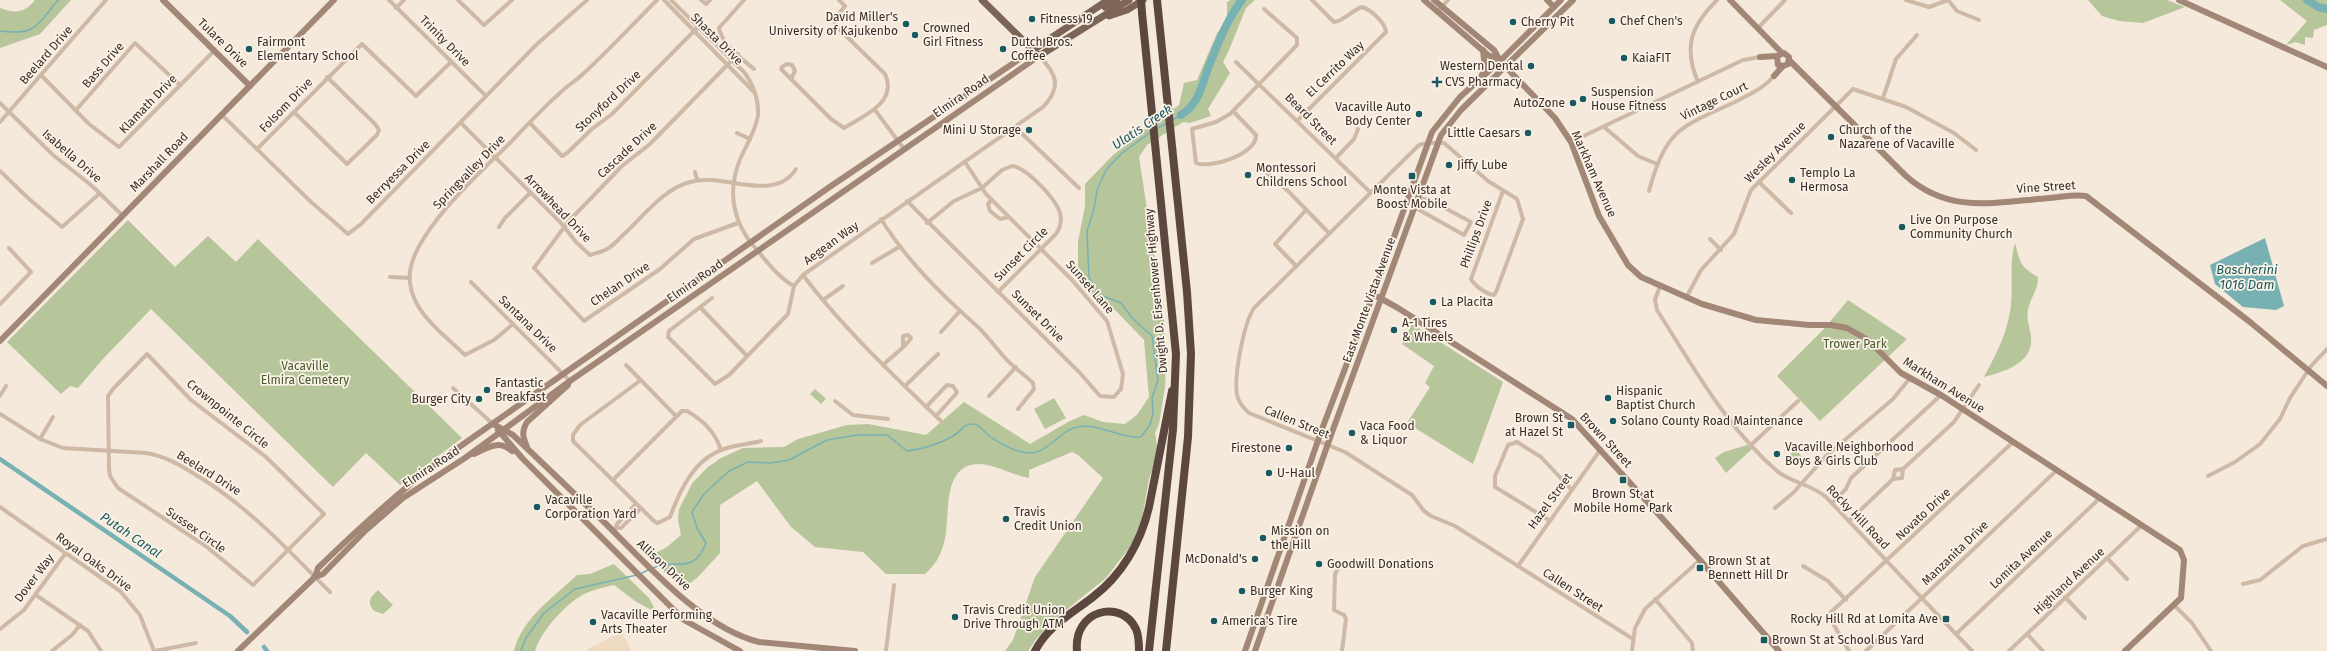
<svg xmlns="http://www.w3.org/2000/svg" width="2327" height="651" font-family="'Fira Sans',sans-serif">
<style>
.green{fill:#b6c59a}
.plaza{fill:#eedac1}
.water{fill:#78b1b4}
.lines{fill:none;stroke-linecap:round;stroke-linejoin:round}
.stream{stroke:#78b1b4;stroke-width:1.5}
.canal{stroke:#78b1b4;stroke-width:4.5}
.river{stroke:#78b1b4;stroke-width:8}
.street{stroke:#ceb9a6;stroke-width:4}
.secondary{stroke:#a28777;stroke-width:6}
.primary{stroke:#7c6457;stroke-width:7}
.highway{stroke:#5b473e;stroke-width:8}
.highway-bridge{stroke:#5b473e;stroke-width:8}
.poi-dot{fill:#19595f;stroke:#fbf3e8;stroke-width:1.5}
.labels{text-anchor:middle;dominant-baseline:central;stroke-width:3.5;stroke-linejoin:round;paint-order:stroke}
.poi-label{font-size:12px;fill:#392d28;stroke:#fbf3e8;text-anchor:start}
.street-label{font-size:12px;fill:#392d28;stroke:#fbf3e8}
.park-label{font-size:12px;fill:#475a29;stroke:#fbf3e8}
.water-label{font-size:13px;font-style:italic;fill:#19595f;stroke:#fbf3e8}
</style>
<rect width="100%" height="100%" fill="#f4e9db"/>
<g class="green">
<path d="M35,0H71L40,34L0,48V8C15,13 24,14 35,0Z"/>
<path d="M1231,0H1255L1246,8L1229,50L1223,62L1230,73L1208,109L1211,116L1190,123L1183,122L1147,145L1139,157L1164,319L1166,359L1165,387L1159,424L1155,433L1158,453L1149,479L1139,535L1106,578L1071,606L1037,638L1028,651H1005L1013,640L1035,577L1103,478L1078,455L1072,452L1029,470V478C1011,475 996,464 978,464C940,465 951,519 944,543C940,557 935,565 925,574H886L863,552L815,547L791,527L757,481L720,505V553L697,578L683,588L648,557L667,547L681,535L678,520L679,509L693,482L708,467L721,458L743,448L784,447L798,439L847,425L868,424L926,435L964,402L1030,444L1068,422L1084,415L1103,422L1125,424L1137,415L1149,397L1144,340L1115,310L1103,306L1084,285L1078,275V242L1085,206V184L1113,155L1135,138L1138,133L1146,129L1179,105L1184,83L1197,80L1217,33L1227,22V2Z"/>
<path d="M2088,0H2167L2185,7L2143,23L2119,21L2102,16Z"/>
<path d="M2280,0H2327V25L2314,30L2313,38L2305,37V45L2296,42L2286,45L2307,21Z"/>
<path d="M128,220L175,267L208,236L236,262L258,239L462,438L400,485L366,453L333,487L151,309L102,360L78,388L70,386L61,394L7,342Z"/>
<path d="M2015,243C2020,262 2020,267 2038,277C2038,290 2031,297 2028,309C2026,320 2030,327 2031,337C2034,363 2004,372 1984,377C1994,358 2005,338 2009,317C2015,292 2008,267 2015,243Z"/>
<path d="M1848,300L1907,339L1820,421L1777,376L1823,330Z"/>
<path d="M1412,324L1503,382L1473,464L1407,423L1430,387L1425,383L1434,366L1402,344Z"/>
<path d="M815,389L826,399L821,404L810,394Z"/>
<path d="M1054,398L1066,418L1045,429L1034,409Z"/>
<path d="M1747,445L1752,449L1726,473L1715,458L1724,452Z"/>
<path d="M1795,449L1807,462L1801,467L1790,455Z"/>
<path d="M614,564L649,598L657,613L635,601L614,585C604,587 592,590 582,595C564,606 541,631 535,651H514C522,618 553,598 577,575L590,574Z"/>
<path d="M378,590L393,605L383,614L374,611C366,601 371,597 378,590Z"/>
</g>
<path class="plaza" d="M622,632L631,651H588L587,649Z"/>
<path class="water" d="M2265,238L2284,306L2276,310L2243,307L2215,284L2210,265Z"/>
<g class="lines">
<g class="stream">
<path d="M0,31C36,36 37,25 58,0"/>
<path d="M1172,120L1181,115"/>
<path d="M1156,129L1167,123"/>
<path d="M653,568C675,557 693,577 706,543L697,528L692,512L704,494L729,471L748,462L771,463L789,460L827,440L857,435H887L907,451C923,449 939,444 953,436C961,432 962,424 973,424C980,424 982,430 987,434C995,441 1012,450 1022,452C1046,459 1058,430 1078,427C1100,423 1120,439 1141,437L1150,425L1153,413L1152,398L1158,380L1152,336L1133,319L1121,303L1100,295L1093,286L1089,277L1087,231L1094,209L1097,190L1106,170L1122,153L1151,132"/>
<path d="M640,574L650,569"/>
<path d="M521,651L526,638L544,613L575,589L637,575"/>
</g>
<g class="canal">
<path d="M0,459L230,616L247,632"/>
<path d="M264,647L267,651"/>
</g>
<g class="river">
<path d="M2307,0L2318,7L2327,9"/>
<path d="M1181,115C1200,103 1201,86 1209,66C1218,44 1227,19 1242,0"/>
</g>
<g class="street">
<path d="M389,0L486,96"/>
<path d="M458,0L484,25L512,0"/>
<path d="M664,0L753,91"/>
<path d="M671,0L744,72C753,84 759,100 758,115C756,130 747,144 741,157C726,191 733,224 757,250C767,262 780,279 794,286"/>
<path d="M701,0L706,4L710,0"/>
<path d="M744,0L719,28C722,45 741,58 754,69"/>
<path d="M1906,0L1929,7L1948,0L1957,11L1979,20"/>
<path d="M396,8L404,0"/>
<path d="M1440,9L1448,0"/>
<path d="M837,27L834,20L845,6L839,0"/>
<path d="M1758,28L1785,0"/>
<path d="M738,54L650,144L622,166L568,222L534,268L584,321L660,269L694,239L738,223"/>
<path d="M1236,62L1370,192"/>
<path d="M787,64L792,65L795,71L791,79L781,69L782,67Z"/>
<path d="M41,75L89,124L119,147L214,51"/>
<path d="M791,79L831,119L844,128C863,116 898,103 885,74L839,29"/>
<path d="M1698,82C1683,47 1691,26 1717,0"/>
<path d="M1883,98L1896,59L1917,35"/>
<path d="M0,103L53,155L91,185L122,215"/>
<path d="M77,109L135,43L180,85"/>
<path d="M875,110L904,149"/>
<path d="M1233,111L1256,135C1257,154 1211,169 1196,163L1192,129L1216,122L1230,114L1297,45V38L1264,9"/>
<path d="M294,112L347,164L377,135L379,130L375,124L327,77"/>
<path d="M221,114L310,201L348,234L361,224L536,45L587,0"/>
<path d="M1298,120L1386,32C1385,22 1371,10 1362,7C1352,10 1344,21 1334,22L1312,0"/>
<path d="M0,122L106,0"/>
<path d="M461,123L561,223L576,242L590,255C596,253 602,252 607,249C613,246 619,239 623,235C643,217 663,189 690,182C723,172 774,204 796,169"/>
<path d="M530,123L562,156L567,153L592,129L612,114L699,26"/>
<path d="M1015,127L1079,188"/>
<path d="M1604,127L1638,156L1657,164"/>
<path d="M737,133L750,139"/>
<path d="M1571,142L1743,60L1760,57"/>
<path d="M257,149L362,44L416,96L451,62"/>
<path d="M1336,158L1354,139L1358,129"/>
<path d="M0,171L28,198L62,227L99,194"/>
<path d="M695,172L697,180"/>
<path d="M1267,173L1288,191L1329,233"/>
<path d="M1759,182L1791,213"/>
<path d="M1503,191L1471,279C1475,286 1486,294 1494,295L1496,292L1523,219L1517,199L1488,181L1444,143H1428L1419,145L1254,308C1244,323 1232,381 1238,398C1240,405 1244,408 1249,413L1345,452L1412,495L1424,511L1431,516L1455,526L1633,639"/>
<path d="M1649,191C1666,126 1683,127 1739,100C1752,93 1764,88 1774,76"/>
<path d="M991,200L988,204L990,211L1000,219L1009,217"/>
<path d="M907,201L1080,373L1100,396L1114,397L1121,389L1123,374L1107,321L1072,280L986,194L965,162"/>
<path d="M1414,207L1464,235L1471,222L1430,200L1418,198"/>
<path d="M881,219C907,261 942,295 979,328C989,338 996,348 1005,358C1013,367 1024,374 1033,383L1034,389L1018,409"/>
<path d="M927,223L954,201L982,188L1002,170L1012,166C1026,167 1056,199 1060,213C1062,220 1060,228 1056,234L998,292"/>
<path d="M499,227L505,218L530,193"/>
<path d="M1710,239L1721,250"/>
<path d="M872,263L899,247"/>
<path d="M1296,266L1275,244L1306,210"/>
<path d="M803,275C842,327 894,376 941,421"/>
<path d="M390,277L410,278"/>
<path d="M471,282L570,381"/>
<path d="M1660,286L1655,300L1657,310C1693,366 1726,427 1777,471C1792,483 1811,484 1826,497L1972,651"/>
<path d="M712,298L669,331L668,337L715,384L729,375L788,314L794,286L803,275L1043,107C1062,87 1057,74 1039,56"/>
<path d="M1686,298L1701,270L1734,234L1751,190L1853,89L1906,107L1954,133L1976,150"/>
<path d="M823,300L843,286"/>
<path d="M0,304L31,272L9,248"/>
<path d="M700,307L747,356"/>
<path d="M513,324L494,340L465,355C444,334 414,315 410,283C403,240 481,172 509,144C526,126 543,108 561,92C568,85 577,80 584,73C609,50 633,24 657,0"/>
<path d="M941,332L959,312"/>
<path d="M147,354L191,400L266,457L324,514L253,585L207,547L118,488L110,476L109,468L108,396L113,389Z"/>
<path d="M884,364C892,356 905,348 911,338L908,335L903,336V347"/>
<path d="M626,365L676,416"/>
<path d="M641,380L580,425L573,435V441L655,522L658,523L670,517C680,490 694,459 724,449C736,445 749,444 761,441"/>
<path d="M905,386L938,354"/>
<path d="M453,388L493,424"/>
<path d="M0,396L6,386"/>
<path d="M989,396L1016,367"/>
<path d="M835,401L853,415L888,419"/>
<path d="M926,407L947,385L953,386L957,392L955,395L936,416"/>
<path d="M0,414L40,439L63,448L146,453C165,456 180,465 196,475C248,506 288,550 330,592"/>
<path d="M40,439L53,417"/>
<path d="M1752,444L1798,401"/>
<path d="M2208,476L2235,462L2260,444L2280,419L2290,398L2311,366L2327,349"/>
<path d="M1893,479L1895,470L1903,469L1954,422L1979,385"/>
<path d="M613,480L682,411H687C704,421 715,432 721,450"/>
<path d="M1832,503L1846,489L1851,478L1941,395"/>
<path d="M0,507L120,591L140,615L154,651"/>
<path d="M1775,508L1793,493L1826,456L1893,399L1910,378"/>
<path d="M1549,520L1495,487V476L1508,445L1517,442L1541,457L1571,489"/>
<path d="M1849,521L1893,479L1902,478L1903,469"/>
<path d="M617,528H621L640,509"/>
<path d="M614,532L617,524L636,504"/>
<path d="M2107,558L2127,579"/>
<path d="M1341,564L1335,574L1334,610L1344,615L1346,619L1342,651"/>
<path d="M1518,566L1601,449"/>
<path d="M1803,566L1828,581L1846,600"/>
<path d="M2243,584L2260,580L2303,546L2327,539"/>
<path d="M36,595L88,631L101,651"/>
<path d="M2065,597L2085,618"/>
<path d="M1655,599L1692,643L1693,651"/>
<path d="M2174,605L2192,623L2211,651"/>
<path d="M0,629L24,610L65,554"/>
<path d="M1956,634L2100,498"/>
<path d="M2027,634L2043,651"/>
<path d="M52,651L72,635L80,625"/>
<path d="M155,651L196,643"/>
<path d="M886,651L894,585"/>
<path d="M1632,651L1635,628L1645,609L1700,560"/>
<path d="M1849,651L1828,615L2013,442"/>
<path d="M1866,651L2057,470"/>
<path d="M2009,651L2142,525"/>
</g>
<g class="secondary">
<path d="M163,0L250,86"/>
<path d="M1424,0L1488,55L1500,61L1555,118L1571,142L1599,216L1628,265L1641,277L1702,304L1756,320L1809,325H1831L1847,328L1868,340L1901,373L1941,395L2180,550L2184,560L2181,598L2125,651"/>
<path d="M1434,0L1494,50L1500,61"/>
<path d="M1547,0L1554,7"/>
<path d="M1730,0L1782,53"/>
<path d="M2179,0L2327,67"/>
<path d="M1777,56L1778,65L1783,66L1788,64"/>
<path d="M1760,57L1777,56L1784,53L1789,57L1788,64"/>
<path d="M1789,60L1906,176C1950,215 1996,202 2050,198C2062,197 2074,194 2086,196L2250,322L2327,386"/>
<path d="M1774,76L1783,66"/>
<path d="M1481,77L1485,68L1483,50"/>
<path d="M1378,297L1398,308L1572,419L1700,560L1779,651"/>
<path d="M0,341L334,0"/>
<path d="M493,424L513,435C543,464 573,492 603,521C645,562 701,628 759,642L855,651"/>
<path d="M498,430L523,459L684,620L740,651"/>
<path d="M527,447C523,437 521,432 527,422L568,385"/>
<path d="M474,454C488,448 498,439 512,451"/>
<path d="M315,577L318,568C360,527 398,492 445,457L831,186L1033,50"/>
<path d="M238,651L315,577L323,574L365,531L403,498L465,458L570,381L1039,56"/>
<path d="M1245,651L1322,429L1373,295L1432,132L1460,97L1500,61L1561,0"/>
<path d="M1255,651L1331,435L1441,135L1461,110L1573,0"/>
</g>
<g class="primary">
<path d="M982,0L1039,56L1129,0"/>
<path d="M1105,7L1117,0"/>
<path d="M1109,16L1127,10L1143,0"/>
<path d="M1033,50L1108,0"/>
</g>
<g class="highway">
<path d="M1157,0L1187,292L1191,354L1188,437L1166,651"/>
<path d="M1142,13L1176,354L1173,429L1149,651"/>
<path d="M1035,651C1048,626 1071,614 1093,597C1122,575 1141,542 1149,507L1172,391"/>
<path d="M1077,651C1073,610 1121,598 1136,629C1139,636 1139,644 1139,651"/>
</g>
<path class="highway-bridge" d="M1141,0L1142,13"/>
</g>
<g class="poi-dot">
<circle cx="1032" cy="19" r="4"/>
<circle cx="1612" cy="21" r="4"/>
<circle cx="1513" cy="22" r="4"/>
<circle cx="906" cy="24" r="4"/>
<circle cx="915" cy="35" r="4"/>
<circle cx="249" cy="49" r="4"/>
<circle cx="1003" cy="49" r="4"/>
<circle cx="1624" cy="58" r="4"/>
<circle cx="1531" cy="66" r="4"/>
<path d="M1435 76h4v4h4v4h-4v4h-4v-4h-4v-4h4z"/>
<circle cx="1583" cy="99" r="4"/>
<circle cx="1573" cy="103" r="4"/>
<circle cx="1419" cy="114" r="4"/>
<circle cx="1029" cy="130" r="4"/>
<circle cx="1528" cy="133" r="4"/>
<circle cx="1831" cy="137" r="4"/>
<circle cx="1449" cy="165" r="4"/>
<circle cx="1248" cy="175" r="4"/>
<rect x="1408" y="172" width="8" height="8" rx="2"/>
<circle cx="1792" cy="180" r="4"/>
<circle cx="1902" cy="227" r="4"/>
<circle cx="1433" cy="302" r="4"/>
<circle cx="1394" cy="330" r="4"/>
<circle cx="487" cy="390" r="4"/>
<circle cx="1608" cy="398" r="4"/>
<circle cx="479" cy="399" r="4"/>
<circle cx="1613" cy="421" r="4"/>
<rect x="1567" y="421" width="8" height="8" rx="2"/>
<circle cx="1352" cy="433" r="4"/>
<circle cx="1289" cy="448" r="4"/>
<circle cx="1777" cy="454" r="4"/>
<circle cx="1269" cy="473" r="4"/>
<rect x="1619" y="476" width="8" height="8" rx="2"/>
<circle cx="537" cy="507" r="4"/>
<circle cx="1006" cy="519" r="4"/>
<circle cx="1263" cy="538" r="4"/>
<circle cx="1255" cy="559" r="4"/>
<circle cx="1319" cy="564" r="4"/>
<rect x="1696" y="564" width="8" height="8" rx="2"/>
<circle cx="1242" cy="591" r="4"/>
<circle cx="955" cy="617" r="4"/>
<rect x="1942" y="615" width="8" height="8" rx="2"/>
<circle cx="1214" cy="621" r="4"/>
<circle cx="593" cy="622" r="4"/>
<rect x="1760" y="636" width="8" height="8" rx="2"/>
</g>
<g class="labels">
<g class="poi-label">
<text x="898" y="17" text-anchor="end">David Miller's<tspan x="898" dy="14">University of Kajukenbo</tspan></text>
<text x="1040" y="19">Fitness 19</text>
<text x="1620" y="21">Chef Chen's</text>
<text x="1521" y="22">Cherry Pit</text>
<text x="923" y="28">Crowned<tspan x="923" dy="14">Girl Fitness</tspan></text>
<text x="257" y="42">Fairmont<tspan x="257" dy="14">Elementary School</tspan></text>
<text x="1011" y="42">Dutch Bros.<tspan x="1011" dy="14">Coffee</tspan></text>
<text x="1632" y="58">KaiaFIT</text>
<text x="1523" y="66" text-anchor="end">Western Dental</text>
<text x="1445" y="82">CVS Pharmacy</text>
<text x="1591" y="92">Suspension<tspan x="1591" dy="14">House Fitness</tspan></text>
<text x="1565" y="103" text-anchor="end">AutoZone</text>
<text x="1411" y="107" text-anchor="end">Vacaville Auto<tspan x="1411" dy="14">Body Center</tspan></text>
<text x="1021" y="130" text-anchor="end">Mini U Storage</text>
<text x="1839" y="130">Church of the<tspan x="1839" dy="14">Nazarene of Vacaville</tspan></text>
<text x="1520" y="133" text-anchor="end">Little Caesars</text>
<text x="1457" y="165">Jiffy Lube</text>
<text x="1256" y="168">Montessori<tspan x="1256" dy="14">Childrens School</tspan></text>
<text x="1800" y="173">Templo La<tspan x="1800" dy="14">Hermosa</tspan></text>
<text x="1412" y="190" text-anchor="middle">Monte Vista at<tspan x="1412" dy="14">Boost Mobile</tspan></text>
<text x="1910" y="220">Live On Purpose<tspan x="1910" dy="14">Community Church</tspan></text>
<text x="1441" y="302">La Placita</text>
<text x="1402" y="323">A-1 Tires<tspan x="1402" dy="14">&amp; Wheels</tspan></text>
<text x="495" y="383">Fantastic<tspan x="495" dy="14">Breakfast</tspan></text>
<text x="1616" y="391">Hispanic<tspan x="1616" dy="14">Baptist Church</tspan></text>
<text x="471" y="399" text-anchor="end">Burger City</text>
<text x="1563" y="418" text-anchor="end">Brown St<tspan x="1563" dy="14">at Hazel St</tspan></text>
<text x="1621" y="421">Solano County Road Maintenance</text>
<text x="1360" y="426">Vaca Food<tspan x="1360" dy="14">&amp; Liquor</tspan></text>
<text x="1785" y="447">Vacaville Neighborhood<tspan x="1785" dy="14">Boys &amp; Girls Club</tspan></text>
<text x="1281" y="448" text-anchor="end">Firestone</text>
<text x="1277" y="473">U-Haul</text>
<text x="1623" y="494" text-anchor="middle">Brown St at<tspan x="1623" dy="14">Mobile Home Park</tspan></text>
<text x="545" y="500">Vacaville<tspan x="545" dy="14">Corporation Yard</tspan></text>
<text x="1014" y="512">Travis<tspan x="1014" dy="14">Credit Union</tspan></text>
<text x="1271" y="531">Mission on<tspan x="1271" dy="14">the Hill</tspan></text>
<text x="1247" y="559" text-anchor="end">McDonald's</text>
<text x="1708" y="561">Brown St at<tspan x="1708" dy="14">Bennett Hill Dr</tspan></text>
<text x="1327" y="564">Goodwill Donations</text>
<text x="1250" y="591">Burger King</text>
<text x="963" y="610">Travis Credit Union<tspan x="963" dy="14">Drive Through ATM</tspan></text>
<text x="601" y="615">Vacaville Performing<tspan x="601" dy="14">Arts Theater</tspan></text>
<text x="1938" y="619" text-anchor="end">Rocky Hill Rd at Lomita Ave</text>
<text x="1222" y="621">America's Tire</text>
<text x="1772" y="640">Brown St at School Bus Yard</text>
</g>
<g class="street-label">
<text transform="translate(717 39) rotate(45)">Shasta Drive</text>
<text transform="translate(445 41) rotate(45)">Trinity Drive</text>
<text transform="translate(223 43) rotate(44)">Tulare Drive</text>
<text transform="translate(46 55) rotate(-49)">Beelard Drive</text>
<text transform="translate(103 65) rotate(-49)">Bass Drive</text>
<text transform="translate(1335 69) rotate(-44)">El Cerrito Way</text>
<text transform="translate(961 96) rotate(-35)">Elmira Road</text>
<text transform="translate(608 101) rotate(-43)">Stonyford Drive</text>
<text transform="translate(1714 101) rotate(-26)">Vintage Court</text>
<text transform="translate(148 104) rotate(-46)">Klamath Drive</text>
<text transform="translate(286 105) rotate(-46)">Folsom Drive</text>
<text transform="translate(1311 119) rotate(45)">Beard Street</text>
<text transform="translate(627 150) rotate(-43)">Cascade Drive</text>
<text transform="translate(1775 152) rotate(-45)">Wesley Avenue</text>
<text transform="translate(72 156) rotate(41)">Isabella Drive</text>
<text transform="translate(159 162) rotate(-46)">Marshall Road</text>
<text transform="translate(398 172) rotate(-45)">Berryessa Drive</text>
<text transform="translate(469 172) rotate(-46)">Springvalley Drive</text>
<text transform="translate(1594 174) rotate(66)">Markham Avenue</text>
<text transform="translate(2046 187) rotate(-4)">Vine Street</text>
<text transform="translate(558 208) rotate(46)">Arrowhead Drive</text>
<text transform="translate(1476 234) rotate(-70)">Phillips Drive</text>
<text transform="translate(831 243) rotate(-36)">Aegean Way</text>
<text transform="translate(1021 254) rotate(-45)">Sunset Circle</text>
<text transform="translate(695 281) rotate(-35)">Elmira Road</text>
<text transform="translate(620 284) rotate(-34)">Chelan Drive</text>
<text transform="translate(1090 287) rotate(49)">Sunset Lane</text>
<text transform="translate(1156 291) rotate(-95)">Dwight D. Eisenhower Highway</text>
<text transform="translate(1369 300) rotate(-70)">East Monte Vista Avenue</text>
<text transform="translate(1038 316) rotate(45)">Sunset Drive</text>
<text transform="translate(528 324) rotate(44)">Santana Drive</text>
<text transform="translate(1944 385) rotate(32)">Markham Avenue</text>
<text transform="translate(228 414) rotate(39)">Crownpointe Circle</text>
<text transform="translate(1297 422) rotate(22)">Callen Street</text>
<text transform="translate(1606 440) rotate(47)">Brown Street</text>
<text transform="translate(431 467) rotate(-33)">Elmira Road</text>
<text transform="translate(209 473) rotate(32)">Beelard Drive</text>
<text transform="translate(1550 501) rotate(-54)">Hazel Street</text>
<text transform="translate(1923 514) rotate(-43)">Novato Drive</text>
<text transform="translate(1858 517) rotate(46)">Rocky Hill Road</text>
<text transform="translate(196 530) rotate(35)">Sussex Circle</text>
<text transform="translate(1955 553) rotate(-44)">Manzanita Drive</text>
<text transform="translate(2021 559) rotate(-43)">Lomita Avenue</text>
<text transform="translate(94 562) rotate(36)">Royal Oaks Drive</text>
<text transform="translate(664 565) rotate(43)">Allison Drive</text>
<text transform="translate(34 578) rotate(-53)">Dover Way</text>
<text transform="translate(2069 581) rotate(-43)">Highland Avenue</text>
<text transform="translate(1573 590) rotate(33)">Callen Street</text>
</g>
<g class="park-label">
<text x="1855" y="344">Trower Park</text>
<text x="305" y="366">Vacaville<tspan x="305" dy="14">Elmira Cemetery</tspan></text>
</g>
<g class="water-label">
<text transform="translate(1142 127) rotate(-34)">Ulatis Creek</text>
<text x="2247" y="269">Bascherini<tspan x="2247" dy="15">1016 Dam</tspan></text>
<text transform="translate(131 535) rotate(34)">Putah Canal</text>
</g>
</g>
</svg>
